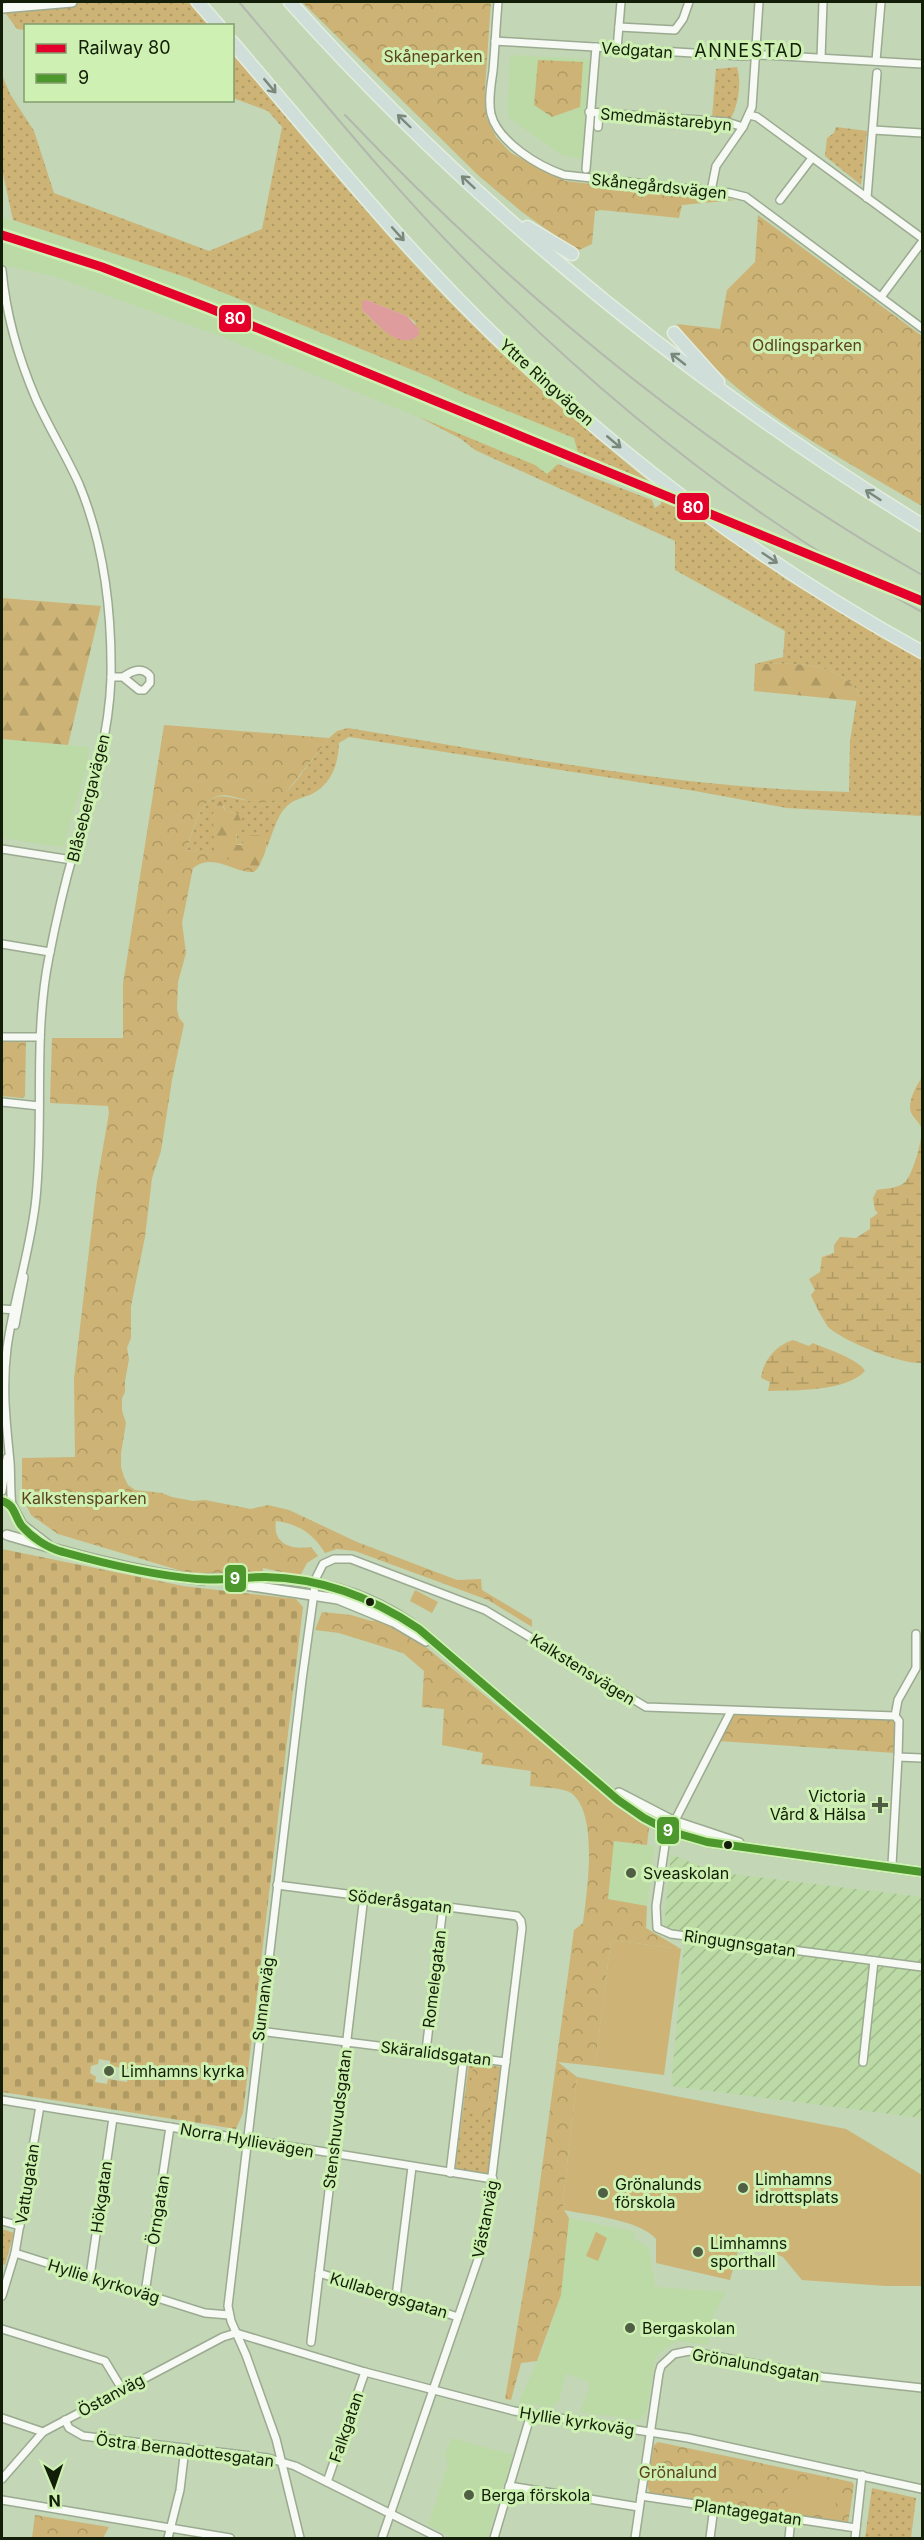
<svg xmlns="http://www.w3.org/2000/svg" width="924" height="2540" font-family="Inter,sans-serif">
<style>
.built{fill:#bcdaa6}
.industrial{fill:url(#industrial-furrows)}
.grass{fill:url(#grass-dots);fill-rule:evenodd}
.forest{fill:url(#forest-firs)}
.wetland{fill:url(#wetland-marsh)}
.cemetery{fill:url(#cemetery-stones);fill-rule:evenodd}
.park{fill:url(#park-crowns)}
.pitch{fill:#cdb375}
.water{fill:#df9c9c}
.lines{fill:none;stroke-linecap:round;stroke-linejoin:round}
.street-casing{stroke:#9baa91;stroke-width:10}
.secondary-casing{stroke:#9baa91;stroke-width:12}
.highway-casing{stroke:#e4edde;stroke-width:15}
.street{stroke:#f6f9f4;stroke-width:7}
.secondary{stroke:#f6f9f4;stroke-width:9}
.highway{stroke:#cfded9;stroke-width:12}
.rail{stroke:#b3b8af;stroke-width:2}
.bus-1-casing{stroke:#cef1b3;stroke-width:12}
.bus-1{stroke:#4d982d;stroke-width:8}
.rail-1-casing{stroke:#cef1b3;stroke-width:14}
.rail-1{stroke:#e4002b;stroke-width:9}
.oneway{stroke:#7a887a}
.bus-dot{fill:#121e07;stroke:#cef1b3;stroke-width:2}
.poi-dot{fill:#505e44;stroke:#cef1b3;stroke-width:2}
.labels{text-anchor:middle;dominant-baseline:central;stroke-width:6;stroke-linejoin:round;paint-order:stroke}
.street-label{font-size:16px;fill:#121e07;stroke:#cef1b3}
.park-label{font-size:16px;fill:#5d431f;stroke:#cef1b3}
.poi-label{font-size:16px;fill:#121e07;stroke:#cef1b3;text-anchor:start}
.neighbourhood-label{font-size:18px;letter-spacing:1.5px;fill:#121e07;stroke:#cef1b3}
.line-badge{stroke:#cef1b3;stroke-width:2}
.badge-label{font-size:16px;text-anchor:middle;font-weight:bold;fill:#fff}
</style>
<defs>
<pattern id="industrial-furrows" width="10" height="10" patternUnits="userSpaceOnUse" patternTransform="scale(1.5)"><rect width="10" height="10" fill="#bcdaa6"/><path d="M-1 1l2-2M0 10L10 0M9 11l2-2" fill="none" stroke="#a1bb8d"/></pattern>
<pattern id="grass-dots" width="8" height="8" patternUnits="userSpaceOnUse" patternTransform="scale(1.5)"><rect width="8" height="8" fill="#cdb375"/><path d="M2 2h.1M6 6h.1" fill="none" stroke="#af9a64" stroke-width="1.8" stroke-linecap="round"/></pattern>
<pattern id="forest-firs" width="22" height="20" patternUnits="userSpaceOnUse" patternTransform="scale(1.5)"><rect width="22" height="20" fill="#cdb375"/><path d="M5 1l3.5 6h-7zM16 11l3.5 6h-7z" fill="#af9a64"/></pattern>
<pattern id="wetland-marsh" width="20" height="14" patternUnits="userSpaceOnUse" patternTransform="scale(1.5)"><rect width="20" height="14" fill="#cdb375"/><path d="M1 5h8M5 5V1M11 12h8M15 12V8" fill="none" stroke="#af9a64"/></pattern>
<pattern id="cemetery-stones" width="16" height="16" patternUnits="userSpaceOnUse" patternTransform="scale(1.5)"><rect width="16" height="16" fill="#cdb375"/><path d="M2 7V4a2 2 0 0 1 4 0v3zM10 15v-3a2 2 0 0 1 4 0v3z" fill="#af9a64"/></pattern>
<pattern id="park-crowns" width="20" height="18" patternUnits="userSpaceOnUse" patternTransform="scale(1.5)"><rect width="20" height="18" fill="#cdb375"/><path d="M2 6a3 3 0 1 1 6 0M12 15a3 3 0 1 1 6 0" fill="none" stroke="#af9a64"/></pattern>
</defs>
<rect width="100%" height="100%" fill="#c3d6b5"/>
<g class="built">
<path d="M510,55L589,59L582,159L562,155L508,117Z"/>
<path d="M2,217L185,277L284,317L574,438L578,453L558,464L547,474L535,465L220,336L53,276L2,265Z"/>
<path d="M2,739L89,747L85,772L63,847L2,838Z"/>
<path d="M614,1841L654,1846L647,1906L608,1899Z"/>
<path d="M569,2218L635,2232L634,2239L649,2248L655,2287L726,2292L713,2315L708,2345L677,2341L656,2355L646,2413L639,2420L580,2412L590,2385L589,2382L566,2373L558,2403L556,2402L553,2408L519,2402L544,2346L561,2295Z"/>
<path d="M452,2438L513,2455L487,2538H454L428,2525L448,2465L445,2455Z"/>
</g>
<path class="industrial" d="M671,1854L714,1872L922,1897V2118L671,2086L685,1933L664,1927Z"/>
<g class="grass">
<path d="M88,2H188L209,25L26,26L25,30L17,29L4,11Z"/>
<path d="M233,54C291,123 349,193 410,260C485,343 570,417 656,487L578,453L574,438L466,394L427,376L185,277L13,220L2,169V75L10,94L34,131L54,193L209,251L262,229L282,127L268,111L233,98ZM367,300L407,316L415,322L418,336C397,350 376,323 362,310Z"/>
<path d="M737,67C742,83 738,106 730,120L712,118L716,69Z"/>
<path d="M836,127L867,131L861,185L825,156L827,138L834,133Z"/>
<path d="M419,417L535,465L547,474L558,464L652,500L655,508L661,504L660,489L787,580L922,660V816L787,808L695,791L349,737L339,743C338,765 332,783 312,794C303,798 294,799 287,806C277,815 272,835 267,848L265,839L236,845L238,814L225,811L224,806L213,814L215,820L214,855L187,850C212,756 230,819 282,795C291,791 320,748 329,738L337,731L348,728C514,755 681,789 849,792L850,741L858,691C831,659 793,664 755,664L783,657L785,631L675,570V541L475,450L461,439Z"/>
<path d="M469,2063L501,2067L490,2174L455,2170Z"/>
<path d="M2,2229L14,2233L5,2265L2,2264Z"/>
<path d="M872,2488L916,2498L911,2538H865Z"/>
</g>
<g class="forest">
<path d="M2,598L101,606L68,745L2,739Z"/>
<path d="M755,664C793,664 831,659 858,691L857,701L754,691Z"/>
<path d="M221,801L225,811L238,814L241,821L236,836V845H241L249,835H262C271,846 263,857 258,868L214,855L213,808L216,803Z"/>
</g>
<g class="wetland">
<path d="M922,1077V1363C899,1364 848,1343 829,1328C826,1325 813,1301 811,1295L815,1290L809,1279L820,1272L822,1257L834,1253V1245L840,1237L856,1238L870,1229V1219L878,1213L875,1210L873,1198L877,1190C886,1188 896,1189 904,1183C912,1177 924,1137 921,1127C918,1120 910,1116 910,1107C910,1097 917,1085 922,1077Z"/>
<path d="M793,1340L809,1346L813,1343C826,1349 859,1359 865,1371C846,1392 795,1390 768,1391L770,1382L761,1378C763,1361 776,1345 793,1340Z"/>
</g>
<path class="cemetery" d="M2,1549L183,1586L296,1599L303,1607L243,2113L236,2129L2,2092ZM99,2059L110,2061V2066L129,2069L127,2082L108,2079L107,2084L95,2082L96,2077L90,2073L91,2066L98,2064Z"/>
<g class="park">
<path d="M302,2H491L485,88L486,116L496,137L511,153L565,181L735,200L682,205L679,218L601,210L595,211L592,244L577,251L522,212L479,176Z"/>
<path d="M538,60L583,62L580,107L552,117L534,105Z"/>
<path d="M758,215L922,336V506C842,458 730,402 677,324L720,329L727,290L755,262Z"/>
<path d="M164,725L329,738L284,795C241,825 213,749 187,850L224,856L258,868L254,872C233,873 214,852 193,868L182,923L186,953L178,982L177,1009L179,1018L184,1024L172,1080L161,1151L152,1178L145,1237L131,1306V1338L127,1348L129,1359L125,1381V1392L122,1398V1411L126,1423L121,1453V1467L124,1477L128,1485L135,1490L162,1493L172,1497L193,1501L205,1500L251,1509L268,1505L289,1510L357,1542L457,1580L481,1579L482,1590L532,1620V1627L488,1600L355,1551L337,1549L325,1553C313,1533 298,1524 276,1521C272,1544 292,1550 311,1547L318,1556L307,1563L300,1576L263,1568V1573L247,1575L185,1572L58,1534L31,1515L22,1496V1458L75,1457L74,1379L97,1182L109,1113L108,1106L50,1103L52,1038H123V984Z"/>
<path d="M2,1039H26L25,1096L23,1098L2,1096Z"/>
<path d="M322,1612L351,1615L371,1621L381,1620L421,1643L631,1816L649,1828L647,1845L614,1841L608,1899L647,1906L646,1928L681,1949L611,1940L595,2066L558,2062L577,2077L563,2201L564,2210L569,2218L561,2295L537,2361L521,2363L511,2400L505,2399L533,2235L574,1930L583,1923C587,1892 599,1813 571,1793C562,1787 541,1788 530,1786L531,1771L481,1764L483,1753L442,1745L444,1709L422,1707L424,1671L403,1653L339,1633L315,1630Z"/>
<path d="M732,1714L893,1719L896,1721L895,1753L718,1741Z"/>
<path d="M473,2068L493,2071L487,2116L467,2113Z"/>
<path d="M658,2442L852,2482L854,2485L848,2524L650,2493L647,2485L654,2445Z"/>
<path d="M35,2515L109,2527L103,2538H32Z"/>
</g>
<g class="pitch">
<path d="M415,1590L438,1602L432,1613L410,1601Z"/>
<path d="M611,1940L681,1949L664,2075L595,2066Z"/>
<path d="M577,2077L846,2129L922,2175V2286H886L802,2280L783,2257L767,2250L740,2244L730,2280L656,2263V2239C641,2220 588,2215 564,2210L563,2201Z"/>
<path d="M596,2232L607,2238L598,2261L586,2256Z"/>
<path d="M789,2478L839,2486L834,2512L785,2505Z"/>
</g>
<path class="water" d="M367,300L407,316L419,329L418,336C397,351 376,322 362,310V301Z"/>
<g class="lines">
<defs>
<g id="street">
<path d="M498,2C496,25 495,48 493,71C491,85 488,100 491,114C498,142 538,166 564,175L730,193L746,197L922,328"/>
<path d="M619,27L675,30L683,19L689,2"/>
<path d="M495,41L742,56L765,55L922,64"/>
<path d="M617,49L621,2"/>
<path d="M821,58L823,2"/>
<path d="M876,61L881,2"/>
<path d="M589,112L727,122L743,127"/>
<path d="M749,115L757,117L922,238"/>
<path d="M598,127L599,113"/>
<path d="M873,130L922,133"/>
<path d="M586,169L596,47"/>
<path d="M711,191L716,166L743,127L752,107L759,2"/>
<path d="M867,198L877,73"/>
<path d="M780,200L812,158"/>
<path d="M2,270C6,315 18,357 36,399C49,428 66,455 79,484C104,544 112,613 111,678C109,738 91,794 74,851C64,886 56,921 49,957C33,1036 44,1118 36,1198C31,1249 14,1297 7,1348C2,1388 6,1422 10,1462C11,1476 10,1491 12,1506"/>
<path d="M881,297L922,242"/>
<path d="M111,677H123L139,690H144L150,683V676C142,666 132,671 123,677"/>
<path d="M2,849L72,860"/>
<path d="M2,944L50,952"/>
<path d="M2,1037H40"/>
<path d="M2,1102L39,1106"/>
<path d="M2,1309L17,1310"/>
<path d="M15,1325L24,1277"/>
<path d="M2,1491L7,1458"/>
<path d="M731,1711L666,1838L656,1906L657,1928L671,1934L922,1967"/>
<path d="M895,1716L898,1700L916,1668V1634"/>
<path d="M892,1865L898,1757"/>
<path d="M277,1885L517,1916L521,1921L522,1928L484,2242L382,2538"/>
<path d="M259,2031L506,2062"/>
<path d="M426,2051L443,1906"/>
<path d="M863,2062L874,1961"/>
<path d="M2,2100L493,2179"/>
<path d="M450,2173L464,2056"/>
<path d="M2,2221L20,2226"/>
<path d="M15,2253L205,2313L229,2315"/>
<path d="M319,2273L458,2317"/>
<path d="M90,2276L113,2118"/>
<path d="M145,2293L170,2127"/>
<path d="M2,2296L15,2253L40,2106"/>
<path d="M396,2297L412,2167"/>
<path d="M2,2329L105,2361L122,2389"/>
<path d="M236,2333L365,2372L514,2411L688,2438L922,2489"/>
<path d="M311,2342L364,1896"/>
<path d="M2,2418L43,2432"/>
<path d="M65,2420L69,2428L83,2436L268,2458L295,2466L439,2538"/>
<path d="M2,2479L43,2432L223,2337L236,2333"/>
<path d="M327,2482L365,2372"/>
<path d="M509,2486L639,2507"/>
<path d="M641,2496L856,2528"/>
<path d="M2,2500L230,2538"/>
<path d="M168,2538L180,2490L185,2448"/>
<path d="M300,2538L276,2439L246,2355L231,2321L228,2306L302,1680L316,1578L323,1564L334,1559H351L485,1610L646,1707L895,1716L899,1721L898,1757L922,1758"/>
<path d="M494,2538L531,2414"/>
<path d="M635,2538L659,2373L661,2366L674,2354L689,2351L823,2377L922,2388"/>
<path d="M710,2538L714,2507"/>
<path d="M789,2538L791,2518"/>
<path d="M855,2538L862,2475"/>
</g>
<g id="secondary">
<path d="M2,8L72,2"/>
<path d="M2,1501L12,1506L22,1525L48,1545"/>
<path d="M7,1535C71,1554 137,1572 203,1580"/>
<path d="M199,1579C285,1577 347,1576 419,1629L618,1800L644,1818L669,1831L707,1842L922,1872"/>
<path d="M232,1583L338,1599L394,1622L426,1641"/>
<path d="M619,1793L673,1821L739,1843"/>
</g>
<g id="highway">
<path d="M198,2L219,26"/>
<path d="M290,2C473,206 688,381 922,525"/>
<path d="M232,42C318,142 401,245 496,337C623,460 768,567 922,652"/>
<path d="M527,227L572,254"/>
<path d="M674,333L718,382"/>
</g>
</defs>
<use href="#street" class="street-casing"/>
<use href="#secondary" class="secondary-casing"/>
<use href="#highway" class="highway-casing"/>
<use href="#street" class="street"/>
<use href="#secondary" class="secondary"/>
<use href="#highway" class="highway"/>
<g class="rail">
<path d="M239,2C314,90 387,181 468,263C602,399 754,522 922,612"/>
<path d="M345,115C515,294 708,452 922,575"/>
</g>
<defs>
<path id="bus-1" d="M2,1501C15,1505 14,1515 21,1525C31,1537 47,1548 63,1552C106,1564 152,1575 197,1579C220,1581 243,1577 265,1577C322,1578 373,1598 419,1629L618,1800L644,1818L669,1831L707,1842L922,1872"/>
</defs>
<use href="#bus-1" class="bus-1-casing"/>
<use href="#bus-1" class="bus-1"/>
<defs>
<path id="rail-1" d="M2,235L102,267L209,308L922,601"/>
</defs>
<use href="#rail-1" class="rail-1-casing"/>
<use href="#rail-1" class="rail-1"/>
</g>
<defs><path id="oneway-shaft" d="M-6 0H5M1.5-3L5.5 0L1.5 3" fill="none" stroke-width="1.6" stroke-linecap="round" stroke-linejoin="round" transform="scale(1.5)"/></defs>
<g class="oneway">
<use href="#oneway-shaft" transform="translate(270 86) rotate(50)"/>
<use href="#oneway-shaft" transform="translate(404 121) rotate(-136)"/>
<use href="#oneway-shaft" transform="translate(468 182) rotate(-137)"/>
<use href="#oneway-shaft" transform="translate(398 234) rotate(48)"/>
<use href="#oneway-shaft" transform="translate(678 359) rotate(-142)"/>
<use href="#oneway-shaft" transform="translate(614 442) rotate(40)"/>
<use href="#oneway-shaft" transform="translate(873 495) rotate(-147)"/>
<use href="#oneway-shaft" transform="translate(770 558) rotate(34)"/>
</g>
<g class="bus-dot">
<circle cx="370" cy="1602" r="5"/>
<circle cx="728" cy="1845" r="5"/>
</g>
<g class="poi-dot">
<path d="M877 1796h6v6h6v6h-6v6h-6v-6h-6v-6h6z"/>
<circle cx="631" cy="1873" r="6"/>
<circle cx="109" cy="2071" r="6"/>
<circle cx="743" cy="2188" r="6"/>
<circle cx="603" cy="2193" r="6"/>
<circle cx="698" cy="2252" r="6"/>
<circle cx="630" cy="2328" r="6"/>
<circle cx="469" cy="2495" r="6"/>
</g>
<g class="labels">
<g class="street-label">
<text transform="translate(637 50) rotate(4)">Vedgatan</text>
<text transform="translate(666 119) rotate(5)">Smedmästarebyn</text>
<text transform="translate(659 186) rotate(6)">Skånegårdsvägen</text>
<text transform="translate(547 382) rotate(42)">Yttre Ringvägen</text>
<text transform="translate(88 798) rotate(-76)">Blåsebergavägen</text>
<text transform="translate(583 1669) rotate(32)">Kalkstensvägen</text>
<text transform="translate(400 1901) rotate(7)">Söderåsgatan</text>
<text transform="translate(740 1943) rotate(8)">Ringugnsgatan</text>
<text transform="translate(434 1979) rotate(-83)">Romelegatan</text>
<text transform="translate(263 1999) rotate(-83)">Sunnanväg</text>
<text transform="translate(436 2053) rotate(7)">Skäralidsgatan</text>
<text transform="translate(337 2119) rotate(-83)">Stenshuvudsgatan</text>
<text transform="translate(247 2140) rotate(10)">Norra Hyllievägen</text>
<text transform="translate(27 2184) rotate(-81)">Vattugatan</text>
<text transform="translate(101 2197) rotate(-82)">Hökgatan</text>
<text transform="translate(158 2210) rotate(-81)">Örngatan</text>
<text transform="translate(485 2219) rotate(-79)">Västanväg</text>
<text transform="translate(104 2281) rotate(17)">Hyllie kyrkoväg</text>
<text transform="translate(389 2295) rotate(17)">Kullabergsgatan</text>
<text transform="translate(756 2365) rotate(10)">Grönalundsgatan</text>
<text transform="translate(111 2395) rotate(-28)">Östanväg</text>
<text transform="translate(577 2421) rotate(9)">Hyllie kyrkoväg</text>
<text transform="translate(346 2427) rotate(-71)">Falkgatan</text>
<text transform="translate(185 2450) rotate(7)">Östra Bernadottesgatan</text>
<text transform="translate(748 2512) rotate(8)">Plantagegatan</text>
</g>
<g class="park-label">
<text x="433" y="56">Skåneparken</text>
<text x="807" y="345">Odlingsparken</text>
<text x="84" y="1498">Kalkstensparken</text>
<text x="678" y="2472">Grönalund</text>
</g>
<g class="poi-label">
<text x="866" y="1796" text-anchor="end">Victoria<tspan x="866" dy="18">Vård &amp; Hälsa</tspan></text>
<text x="643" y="1873">Sveaskolan</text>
<text x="121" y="2071">Limhamns kyrka</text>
<text x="755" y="2179">Limhamns<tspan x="755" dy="18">idrottsplats</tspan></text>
<text x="615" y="2184">Grönalunds<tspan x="615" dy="18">förskola</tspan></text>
<text x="710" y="2243">Limhamns<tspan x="710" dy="18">sporthall</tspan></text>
<text x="642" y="2328">Bergaskolan</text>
<text x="481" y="2495">Berga förskola</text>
</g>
<g class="neighbourhood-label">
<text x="749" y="50">ANNESTAD</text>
</g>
</g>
<g class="line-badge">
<rect x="218" y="304" width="34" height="29" rx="6" fill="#e4002b"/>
<rect x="676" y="492" width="34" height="29" rx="6" fill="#e4002b"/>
<rect x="224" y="1564" width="23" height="29" rx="6" fill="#4d982d"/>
<rect x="656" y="1816" width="24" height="29" rx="6" fill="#4d982d"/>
</g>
<g class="badge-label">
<text x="235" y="324">80</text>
<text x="693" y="513">80</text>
<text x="235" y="1584">9</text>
<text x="668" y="1836">9</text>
</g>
<rect width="924" height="2540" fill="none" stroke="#121e07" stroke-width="6"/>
<rect x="24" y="24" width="210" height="78" fill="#cef1b3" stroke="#839d6e" stroke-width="1.5"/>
<rect x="36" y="44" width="30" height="9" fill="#e4002b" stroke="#839d6e" stroke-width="1.5"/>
<text x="78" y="54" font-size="18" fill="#121e07">Railway 80</text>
<rect x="36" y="74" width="30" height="9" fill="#4d982d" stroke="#839d6e" stroke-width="1.5"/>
<text x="78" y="84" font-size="18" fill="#121e07">9</text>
<g transform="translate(54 2486) rotate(178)" stroke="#cef1b3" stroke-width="4.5" paint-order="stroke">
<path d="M0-4.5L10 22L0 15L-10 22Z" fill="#121e07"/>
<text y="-9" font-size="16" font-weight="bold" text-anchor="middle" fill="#121e07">N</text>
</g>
</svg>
